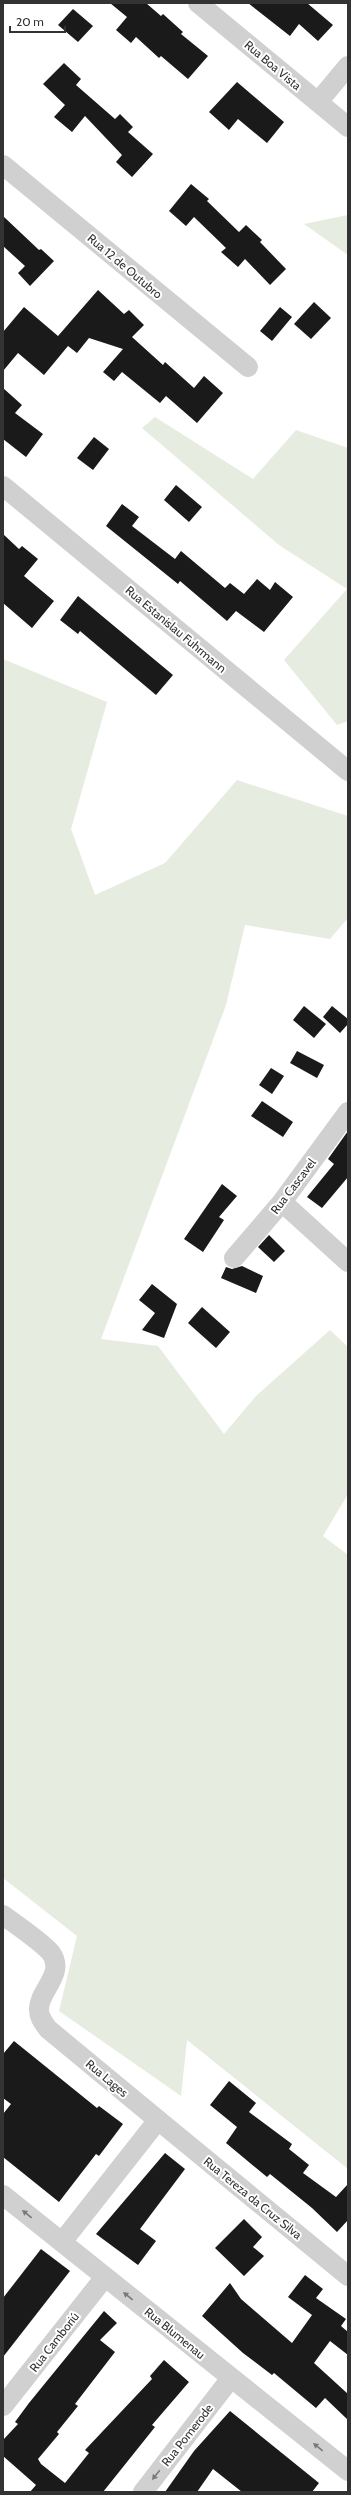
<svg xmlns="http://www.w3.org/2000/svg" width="351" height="2495" font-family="Cabin,sans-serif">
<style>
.green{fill:#e6ecdf}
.building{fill:#1a1a1a}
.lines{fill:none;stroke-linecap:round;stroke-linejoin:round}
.minor{stroke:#d0d0d0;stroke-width:20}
.oneway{fill:#7a7a7a}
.labels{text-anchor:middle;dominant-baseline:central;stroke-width:4;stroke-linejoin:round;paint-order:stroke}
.street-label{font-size:12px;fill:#333;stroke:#fff}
</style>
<rect width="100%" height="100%" fill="#fff"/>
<g class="green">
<path d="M348,215V255L304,224Z"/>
<path d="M155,417L253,479L296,430L348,448V721L337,725L284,660L347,589L279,545L142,428Z"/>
<path d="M3,659L107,702L71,829L95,895L165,863L237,780L348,816V918L330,939L245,925L226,1005L101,1339L158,1346L224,1434L256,1396L330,1330L348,1347V1494L323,1536L348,1555V2169L187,2040L181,2096L59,2011L77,1936L3,1878Z"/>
</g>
<g class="building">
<path d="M110,3H146L161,16L163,14L183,32L181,34L208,56L188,79L161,56L159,58L136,37L131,43L116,30L127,17Z"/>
<path d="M248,3H307L333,25L318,41L299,24L290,36Z"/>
<path d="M73,9L93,26L78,42L58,25Z"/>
<path d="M64,63L81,79L76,85L115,119L120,114L133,127L128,132L153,154L132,177L116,162L122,155L85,116L72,132L54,117L65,105L43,84Z"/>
<path d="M237,82L284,122L267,143L238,119L229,130L209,112Z"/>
<path d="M191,184L209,199L207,201L239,232L246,225L262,240L260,242L286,269L270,285L245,259L238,267L221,252L226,248L194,217L186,226L169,211Z"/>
<path d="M3,216L39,250L41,249L54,261L30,286L18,273L25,266L3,246Z"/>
<path d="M98,290L124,314L129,310L144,325L132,337L163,365L165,362L194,388L204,376L223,393L197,423L166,396L160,403L122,372L114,381L103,372L123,349L89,338L77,353L68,346L44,375L18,353L3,371V332L24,307L58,336Z"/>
<path d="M314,302L331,318L311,339L294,324Z"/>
<path d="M280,307L292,317L272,341L260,331Z"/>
<path d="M3,388L22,405L15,413L43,434L26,457L3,439Z"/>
<path d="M94,437L109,449L93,470L77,458Z"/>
<path d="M176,485L202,507L189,522L164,500Z"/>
<path d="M122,504L139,517L132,526L175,559L181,551L225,588L230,583L244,594L257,579L270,590L275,582L293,597L264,632L236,611L227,621L180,581L178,584L106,526Z"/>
<path d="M3,534L19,549L22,546L38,559L24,576L54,601L32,628L3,603Z"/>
<path d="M78,596L173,675L156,695L80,631L78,634L60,620Z"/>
<path d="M304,1006L326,1024L314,1038L293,1020Z"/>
<path d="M332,1006L348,1019V1024L340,1033L323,1017Z"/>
<path d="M297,1051L324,1065L317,1078L290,1063Z"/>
<path d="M271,1068L284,1076L272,1094L259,1085Z"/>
<path d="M262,1101L293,1122L283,1137L251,1116Z"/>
<path d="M348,1131V1177L322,1208L307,1197L334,1164L328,1159Z"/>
<path d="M222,1184L237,1196L219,1217L224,1220L203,1252L184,1239Z"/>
<path d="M269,1235L285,1251L274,1262L258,1247Z"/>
<path d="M242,1266L263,1276L256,1293L221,1278L226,1267L232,1269Z"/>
<path d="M152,1284L177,1304L164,1338L142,1330L155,1313L139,1300Z"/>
<path d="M202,1307L230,1332L216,1348L188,1323Z"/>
<path d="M14,2041L97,2108L99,2106L123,2124L99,2156L96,2154L59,2202L3,2157V2114L11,2104L3,2098V2054Z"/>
<path d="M229,2081L256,2103L249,2112L292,2144L289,2149L309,2165L303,2173L336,2197L348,2184V2220L337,2232L312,2208L270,2174L267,2177L226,2143L237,2127L210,2105Z"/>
<path d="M165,2153L185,2169L140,2229L156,2241L138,2265L96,2234Z"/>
<path d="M244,2219L262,2237L253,2247L264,2256L244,2276L215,2248Z"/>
<path d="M41,2249L70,2271L3,2357V2298Z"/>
<path d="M305,2275L323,2289L316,2298L346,2319L341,2326L348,2332V2355L330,2341L314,2363L348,2394V2420L325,2398L316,2408L274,2373L272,2375L243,2353L202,2316L230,2283L241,2299L292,2343L312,2315L288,2297Z"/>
<path d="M104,2311L117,2323L100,2340L115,2352L75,2404L78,2406L57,2432L59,2434L38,2459L41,2464L65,2483L89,2453L85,2450L152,2379L150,2376L164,2360L189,2382L152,2425L155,2427L103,2492H30L36,2485L3,2456V2440L18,2424L15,2422L29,2403Z"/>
<path d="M230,2411L319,2483L312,2492H242L213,2469L197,2492H165L194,2451Z"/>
</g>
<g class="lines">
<g class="minor">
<path d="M198,3L348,127"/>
<path d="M318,102L348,66"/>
<path d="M3,165L248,367"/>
<path d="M3,486L348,771"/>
<path d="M282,1202L348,1262"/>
<path d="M234,1258L282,1202L348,1112"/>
<path d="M3,1915C15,1924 42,1942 51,1953C66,1974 38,1991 39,2010C39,2018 44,2023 48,2029L158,2120L62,2242"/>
<path d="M158,2120L348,2276"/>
<path d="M3,2195L348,2471"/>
<path d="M3,2406L105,2277"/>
<path d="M143,2492L231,2378"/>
</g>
</g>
<defs><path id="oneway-solid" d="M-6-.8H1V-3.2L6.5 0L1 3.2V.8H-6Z"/></defs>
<g class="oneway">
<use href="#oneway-solid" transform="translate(27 2214) rotate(-141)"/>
<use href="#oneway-solid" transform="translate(128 2296) rotate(-141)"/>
<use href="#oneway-solid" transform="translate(318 2447) rotate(-141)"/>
<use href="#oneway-solid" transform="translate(156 2475) rotate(128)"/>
</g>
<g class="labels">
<g class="street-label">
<text transform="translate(273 65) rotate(40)">Rua Boa Vista</text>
<text transform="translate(125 266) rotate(40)">Rua 12 de Outubro</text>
<text transform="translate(176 629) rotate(40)">Rua Estanislau Fuhrmann</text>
<text transform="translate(293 1186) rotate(-53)">Rua Cascavel</text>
<text transform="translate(107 2078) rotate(40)">Rua Lages</text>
<text transform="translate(253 2198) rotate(39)">Rua Tereza da Cruz Silva</text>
<text transform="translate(175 2333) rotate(39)">Rua Blumenau</text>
<text transform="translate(54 2342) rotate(-52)">Rua Camboriú</text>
<text transform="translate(187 2435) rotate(-52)">Rua Pomerode</text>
</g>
</g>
<rect width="351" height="2495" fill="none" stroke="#333333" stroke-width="8"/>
<path d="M10 26v6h55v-6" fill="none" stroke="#333333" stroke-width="2"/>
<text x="16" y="26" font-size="12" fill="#333333" stroke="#ffffff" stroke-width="3" paint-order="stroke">20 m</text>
</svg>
